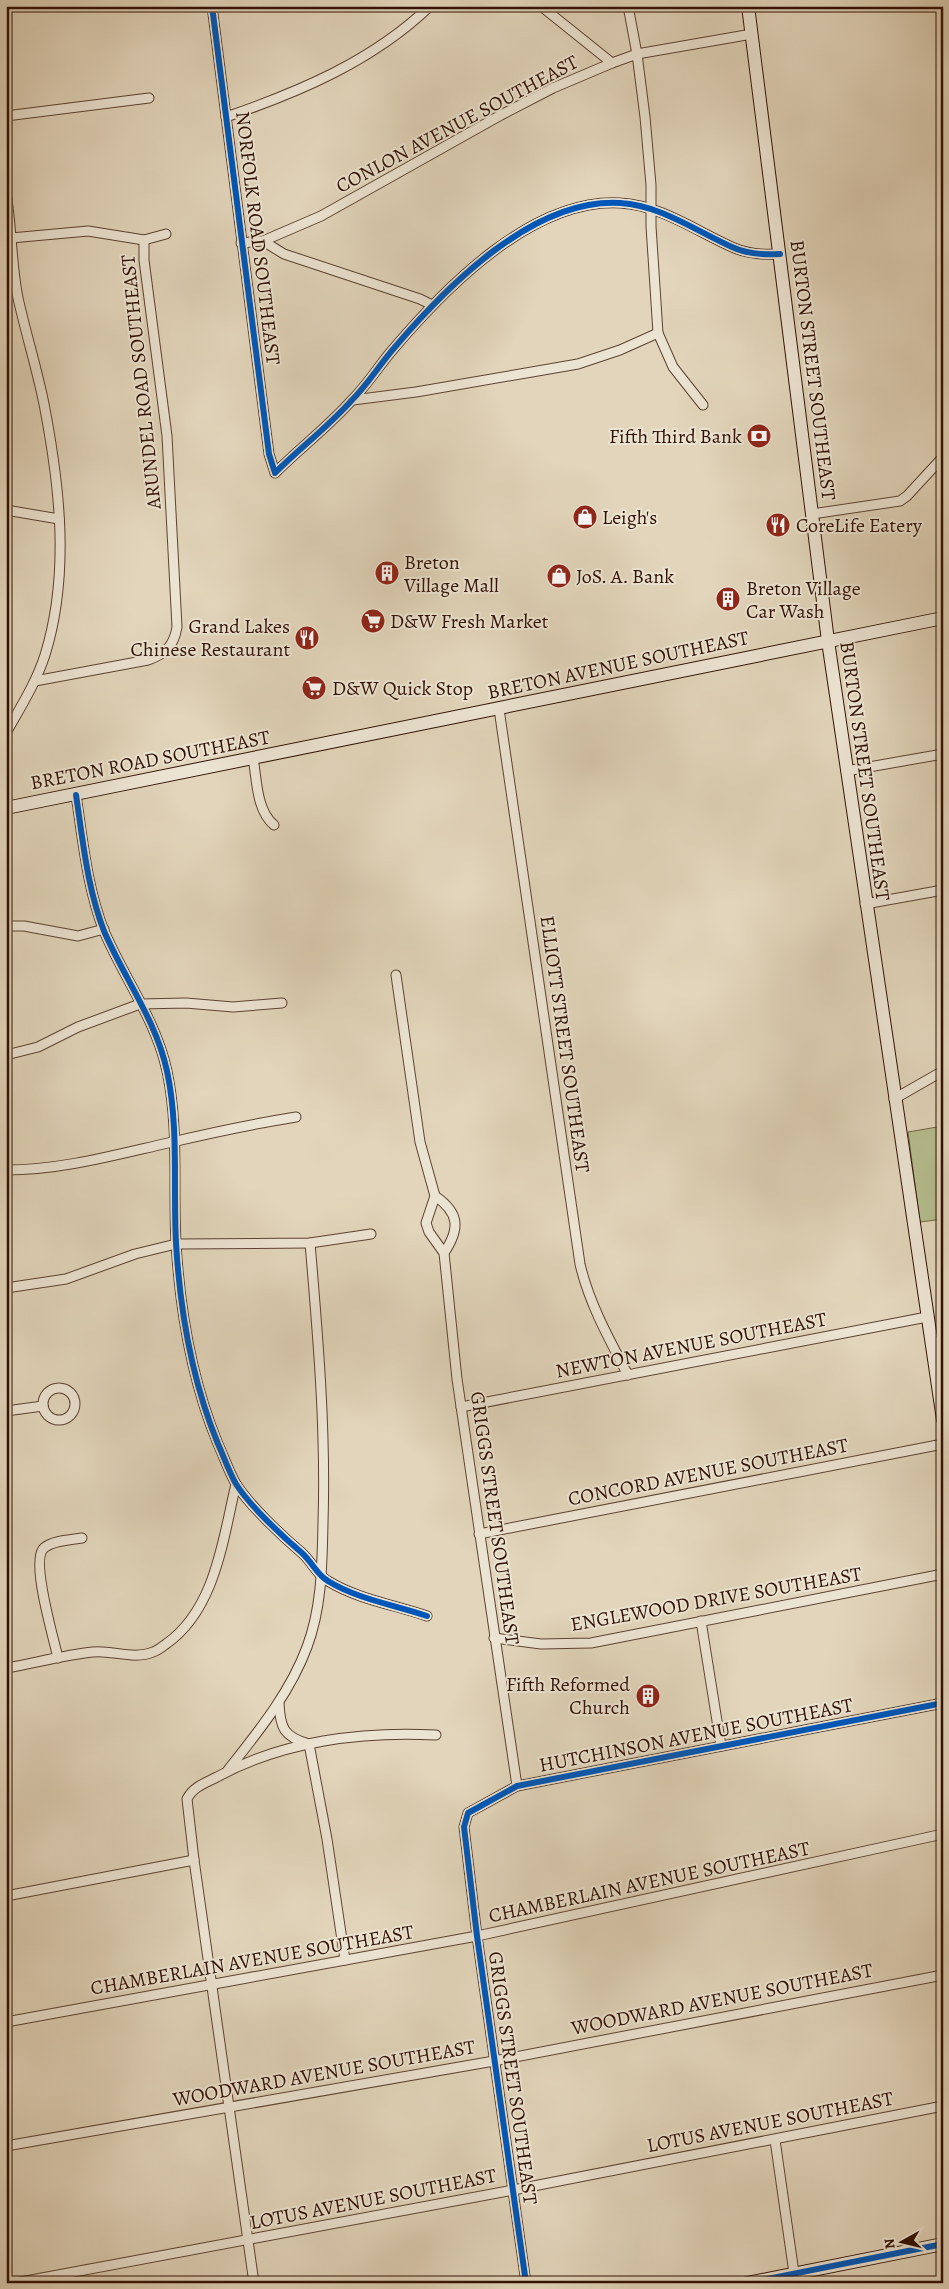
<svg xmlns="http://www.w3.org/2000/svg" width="949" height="2289" font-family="Alegreya,serif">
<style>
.green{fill:#b5bd8e;stroke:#726748}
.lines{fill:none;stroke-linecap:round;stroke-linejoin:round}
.minor-casing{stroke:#5c4231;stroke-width:11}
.secondary-casing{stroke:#301103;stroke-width:14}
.minor{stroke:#ece4d3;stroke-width:9}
.secondary{stroke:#ece4d3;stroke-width:12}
.cycleway-casing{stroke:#ece4d3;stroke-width:9}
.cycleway{stroke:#0057b8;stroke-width:6}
.labels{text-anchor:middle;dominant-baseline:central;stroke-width:4;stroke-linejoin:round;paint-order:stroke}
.street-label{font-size:20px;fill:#301103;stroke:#ece4d3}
.poi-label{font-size:20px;fill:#301103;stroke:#ece4d3;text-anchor:start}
</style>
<rect width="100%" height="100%" fill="#e2d5bb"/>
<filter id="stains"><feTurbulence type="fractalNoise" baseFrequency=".004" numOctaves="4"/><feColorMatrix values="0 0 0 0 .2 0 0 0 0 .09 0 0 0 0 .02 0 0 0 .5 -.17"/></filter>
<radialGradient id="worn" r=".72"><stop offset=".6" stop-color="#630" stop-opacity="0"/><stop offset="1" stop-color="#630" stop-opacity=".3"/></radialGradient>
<path class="green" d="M943,1126V1219L920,1222L908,1132Z"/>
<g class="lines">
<defs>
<g id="minor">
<path d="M212,6L269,454L275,473C300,448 329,426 352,400C368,384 380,364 395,347C447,286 533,198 620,203C660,205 696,231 732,247C747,254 764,255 780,254"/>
<path d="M541,6L612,63"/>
<path d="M628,6L637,54L645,117L651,185V226L658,333L673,367L703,405"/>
<path d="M6,116L149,98"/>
<path d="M226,117C299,92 373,61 430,6"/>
<path d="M6,193C12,227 11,263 18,298C26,334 37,369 44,404C60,487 70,574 45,655C36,683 20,708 6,733"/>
<path d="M11,238L88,231L144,240L166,234"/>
<path d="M263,241L284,254L420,299L432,305"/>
<path d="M241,243L263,241L321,216L501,115L553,88L612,63L637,54L752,34"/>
<path d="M353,400L416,392L578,364L620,350L658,333"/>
<path d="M6,510L59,519"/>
<path d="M812,514L900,501L907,496L943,457"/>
<path d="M35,681L148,660C165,654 174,646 177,627L167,436L144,260V240"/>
<path d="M499,709L580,1264C589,1303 609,1339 628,1375"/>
<path d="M253,758C257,779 256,810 274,825"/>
<path d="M846,771L943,754"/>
<path d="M76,795C83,841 87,887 104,931C124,978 156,1020 167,1071C179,1127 173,1186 176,1243C180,1311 192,1381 218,1444C224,1457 229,1472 236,1484C250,1506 282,1536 302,1553C312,1562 317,1575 328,1581C357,1599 395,1605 427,1616"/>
<path d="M865,904L943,890"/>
<path d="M6,926H24L78,936L104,929"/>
<path d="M396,975L420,1142L435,1196L426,1223L429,1232L444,1253L457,1379L517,1786"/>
<path d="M6,1055L38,1047L78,1027L140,1004L186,1003L233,1007L282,1003"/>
<path d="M894,1099L943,1071"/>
<path d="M6,1170C61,1170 115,1155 168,1143C210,1133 253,1124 296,1117"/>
<path d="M435,1196C460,1213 460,1229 444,1253"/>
<path d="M6,1288L66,1279L135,1254L176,1244L310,1243L371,1234"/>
<circle cx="59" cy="1404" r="16"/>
<path d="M461,1407L927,1317"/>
<path d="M6,1411L43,1406"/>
<path d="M479,1534L943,1444"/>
<path d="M701,1621L721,1746"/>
<path d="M494,1638L541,1644L591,1643L943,1574"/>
<path d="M58,1658C54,1639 30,1560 44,1548C53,1540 71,1540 82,1538"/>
<path d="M6,1668C35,1663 64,1655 93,1652C112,1650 134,1660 153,1652C157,1651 162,1647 166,1644C216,1609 223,1538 236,1484"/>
<path d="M279,1703C280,1728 284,1737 309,1744L327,1839L345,1960"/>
<path d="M228,1770C258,1732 290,1693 307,1647C322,1607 322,1565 323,1523C326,1430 318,1337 310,1243"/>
<path d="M6,1896L194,1860"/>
<path d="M6,2022L477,1936L943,1834"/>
<path d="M775,2140L794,2273"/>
<path d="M6,2146L494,2061L943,1975"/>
<path d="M15,2283L513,2190L943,2106"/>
<path d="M254,2283L194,1860L187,1799C193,1787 205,1783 217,1777C283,1741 362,1731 436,1735"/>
<path d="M526,2283L477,1936L464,1827L468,1813L517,1786L943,1703"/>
</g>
<g id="secondary">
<path d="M748,6L828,641L943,1420"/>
<path d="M6,808L943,618"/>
<path d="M747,2283L943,2244"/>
</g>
</defs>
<use href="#minor" class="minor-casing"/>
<use href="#secondary" class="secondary-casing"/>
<use href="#minor" class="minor"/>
<use href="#secondary" class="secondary"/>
<defs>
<g id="cycleway">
<path d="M212,6L269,454L275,473C300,448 329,426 352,400C368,384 380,364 395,347C447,286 533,198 620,203C660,205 696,231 732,247C747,254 764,255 780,254"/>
<path d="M76,795C83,841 87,887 104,931C124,978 156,1020 167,1071C179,1127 173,1186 176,1243C180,1311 192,1381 218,1444C224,1457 229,1472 236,1484C250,1506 282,1536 302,1553C312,1562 317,1575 328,1581C357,1599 395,1605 427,1616"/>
<path d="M526,2283L477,1936L464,1827L468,1813L517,1786L943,1703"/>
<path d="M747,2283L943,2244"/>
</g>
</defs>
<use href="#cycleway" class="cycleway-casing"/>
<use href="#cycleway" class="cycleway"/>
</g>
<defs>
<symbol id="bank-disc" viewBox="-11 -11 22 22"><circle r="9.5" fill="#8f2418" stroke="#ece4d3"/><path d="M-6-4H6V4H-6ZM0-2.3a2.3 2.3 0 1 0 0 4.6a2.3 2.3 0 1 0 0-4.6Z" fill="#fff"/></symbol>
<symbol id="shop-disc" viewBox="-11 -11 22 22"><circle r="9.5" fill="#8f2418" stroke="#ece4d3"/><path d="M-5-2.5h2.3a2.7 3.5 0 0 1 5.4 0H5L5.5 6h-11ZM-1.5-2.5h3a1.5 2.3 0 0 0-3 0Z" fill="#fff"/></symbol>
<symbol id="restaurant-disc" viewBox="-11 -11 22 22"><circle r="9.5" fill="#8f2418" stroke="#ece4d3"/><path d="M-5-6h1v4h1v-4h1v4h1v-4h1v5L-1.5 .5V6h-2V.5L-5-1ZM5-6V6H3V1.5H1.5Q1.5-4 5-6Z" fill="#fff"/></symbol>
<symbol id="building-disc" viewBox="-11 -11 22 22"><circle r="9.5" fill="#8f2418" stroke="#ece4d3"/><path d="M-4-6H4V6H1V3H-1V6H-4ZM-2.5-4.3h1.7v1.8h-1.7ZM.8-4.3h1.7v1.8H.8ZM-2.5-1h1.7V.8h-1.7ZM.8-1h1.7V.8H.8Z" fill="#fff"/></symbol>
<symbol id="supermarket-disc" viewBox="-11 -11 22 22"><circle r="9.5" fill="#8f2418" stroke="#ece4d3"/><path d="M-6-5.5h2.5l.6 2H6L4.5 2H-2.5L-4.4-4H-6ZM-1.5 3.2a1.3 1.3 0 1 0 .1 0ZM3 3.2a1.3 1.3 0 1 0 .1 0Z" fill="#fff"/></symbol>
</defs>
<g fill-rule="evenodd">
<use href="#bank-disc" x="745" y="422" width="28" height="28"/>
<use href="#shop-disc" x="571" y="503" width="28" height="28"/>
<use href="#restaurant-disc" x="764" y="511" width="28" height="28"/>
<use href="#building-disc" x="373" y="559" width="28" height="28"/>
<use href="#shop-disc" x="545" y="562" width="28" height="28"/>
<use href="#building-disc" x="714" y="585" width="28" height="28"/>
<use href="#supermarket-disc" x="359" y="607" width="28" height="28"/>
<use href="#restaurant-disc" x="293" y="624" width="28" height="28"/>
<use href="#supermarket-disc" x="300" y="674" width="28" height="28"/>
<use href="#building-disc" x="634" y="1682" width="28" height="28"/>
</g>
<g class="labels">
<g class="street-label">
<text transform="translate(457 124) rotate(-28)">CONLON AVENUE SOUTHEAST</text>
<text transform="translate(258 238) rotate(83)">NORFOLK ROAD SOUTHEAST</text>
<text transform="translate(813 370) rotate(83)">BURTON STREET SOUTHEAST</text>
<text transform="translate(141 382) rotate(-96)">ARUNDEL ROAD SOUTHEAST</text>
<text transform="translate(618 665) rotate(-12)">BRETON AVENUE SOUTHEAST</text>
<text transform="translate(150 760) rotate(-11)">BRETON ROAD SOUTHEAST</text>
<text transform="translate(865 771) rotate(82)">BURTON STREET SOUTHEAST</text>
<text transform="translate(565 1044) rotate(82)">ELLIOTT STREET SOUTHEAST</text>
<text transform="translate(691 1345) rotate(-11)">NEWTON AVENUE SOUTHEAST</text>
<text transform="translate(708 1472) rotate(-11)">CONCORD AVENUE SOUTHEAST</text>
<text transform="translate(495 1518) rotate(82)">GRIGGS STREET SOUTHEAST</text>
<text transform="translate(716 1599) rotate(-10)">ENGLEWOOD DRIVE SOUTHEAST</text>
<text transform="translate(696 1735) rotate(-11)">HUTCHINSON AVENUE SOUTHEAST</text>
<text transform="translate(649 1882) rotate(-12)">CHAMBERLAIN AVENUE SOUTHEAST</text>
<text transform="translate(252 1960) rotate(-10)">CHAMBERLAIN AVENUE SOUTHEAST</text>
<text transform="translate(722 1999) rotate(-11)">WOODWARD AVENUE SOUTHEAST</text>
<text transform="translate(324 2073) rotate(-10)">WOODWARD AVENUE SOUTHEAST</text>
<text transform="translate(513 2078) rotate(82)">GRIGGS STREET SOUTHEAST</text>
<text transform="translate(770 2122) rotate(-11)">LOTUS AVENUE SOUTHEAST</text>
<text transform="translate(373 2199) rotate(-11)">LOTUS AVENUE SOUTHEAST</text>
</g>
<g class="poi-label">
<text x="742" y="436" text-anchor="end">Fifth Third Bank</text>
<text x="602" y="517">Leigh's</text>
<text x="796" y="525">CoreLife Eatery</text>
<text x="404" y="562">Breton<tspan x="404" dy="23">Village Mall</tspan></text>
<text x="576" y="576">JoS. A. Bank</text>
<text x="746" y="588">Breton Village<tspan x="746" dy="23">Car Wash</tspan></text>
<text x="390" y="621">D&amp;W Fresh Market</text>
<text x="290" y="626" text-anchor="end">Grand Lakes<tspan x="290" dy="23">Chinese Restaurant</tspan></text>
<text x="332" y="688">D&amp;W Quick Stop</text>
<text x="630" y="1684" text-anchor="end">Fifth Reformed<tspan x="630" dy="23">Church</tspan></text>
</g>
</g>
<rect width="949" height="2289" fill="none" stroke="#e2d5bb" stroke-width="25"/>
<rect x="8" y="8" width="934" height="2274" fill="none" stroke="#301103" stroke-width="2.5"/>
<rect x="12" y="12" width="924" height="2264" fill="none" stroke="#301103"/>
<g transform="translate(902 2242) rotate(262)" stroke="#ece4d3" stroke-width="4" paint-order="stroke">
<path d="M0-4L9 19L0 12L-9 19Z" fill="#301103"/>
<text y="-8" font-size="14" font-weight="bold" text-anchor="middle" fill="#301103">N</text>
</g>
<rect width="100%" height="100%" filter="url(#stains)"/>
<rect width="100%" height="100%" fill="url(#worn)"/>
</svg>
